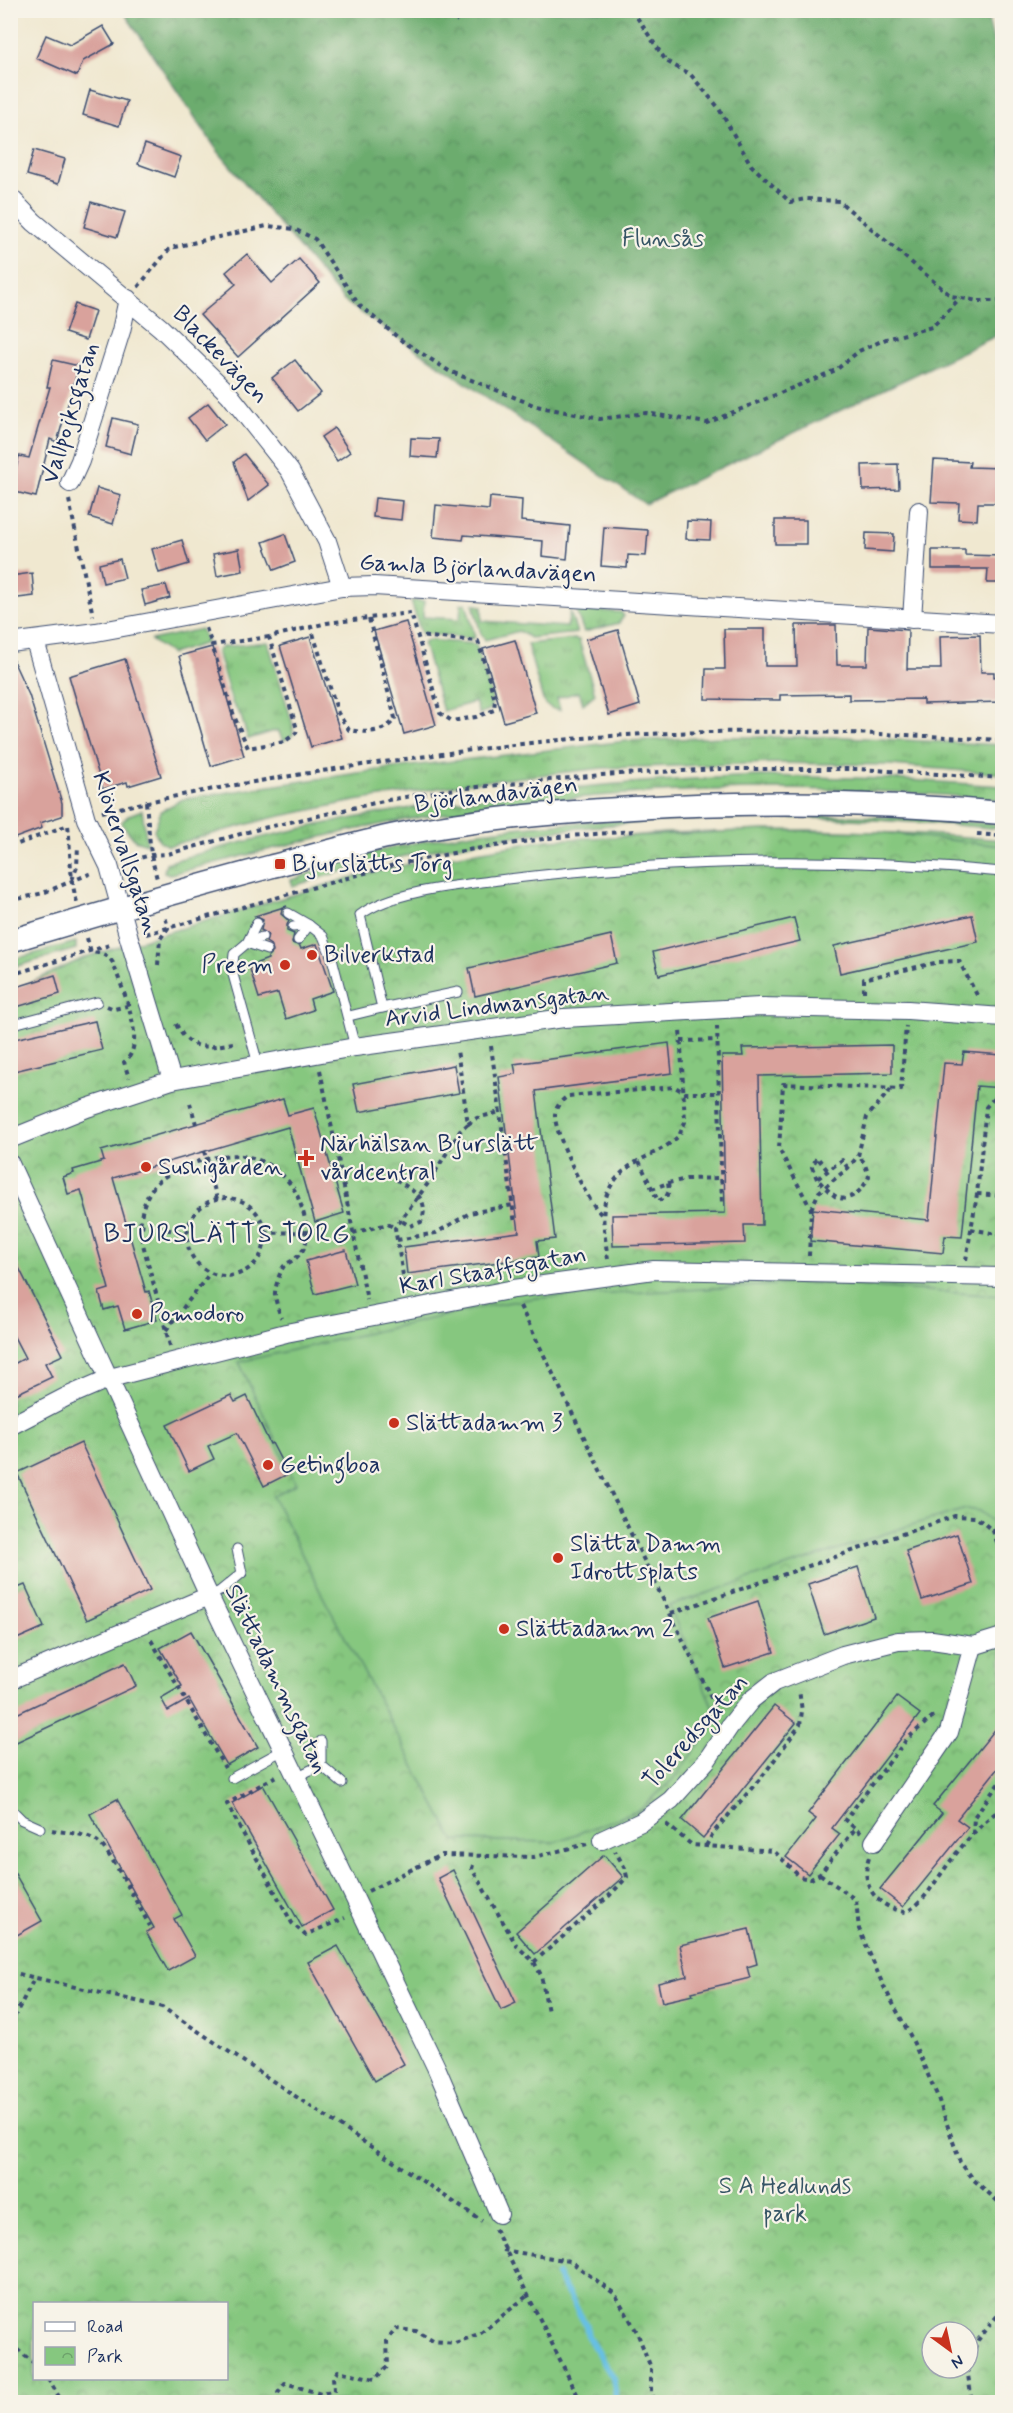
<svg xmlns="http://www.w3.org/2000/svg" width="1013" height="2413" font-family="Mynerve,sans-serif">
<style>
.grass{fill:url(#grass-tufts);stroke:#507b6e;stroke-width:1.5}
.forest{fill:url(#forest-crowns);stroke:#446e66;stroke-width:1.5}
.park{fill:url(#park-crowns);stroke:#507b6e;stroke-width:1.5;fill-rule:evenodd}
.pitch{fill:#86c77f;stroke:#507b6e;stroke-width:1.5}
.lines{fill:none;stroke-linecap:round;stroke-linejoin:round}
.stream{stroke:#66bfe4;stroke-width:6}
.building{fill:#d9a29c}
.service-casing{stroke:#3b4b6f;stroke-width:11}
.minor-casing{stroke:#3b4b6f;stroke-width:20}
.tertiary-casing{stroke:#3b4b6f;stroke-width:25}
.path{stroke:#3b4b6f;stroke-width:4;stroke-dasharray:4.5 4.5;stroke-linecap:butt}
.service{stroke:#fff;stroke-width:9}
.minor{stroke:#fff;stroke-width:18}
.tertiary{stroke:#fff;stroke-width:22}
.poi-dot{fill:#c8321e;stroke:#f7f3e8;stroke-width:2}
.labels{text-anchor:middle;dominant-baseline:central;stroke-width:4.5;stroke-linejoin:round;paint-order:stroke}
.park-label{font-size:24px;fill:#365566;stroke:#f7f3e8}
.street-label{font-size:24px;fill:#1b2f5e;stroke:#f7f3e8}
.poi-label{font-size:24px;fill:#1b2f5e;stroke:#f7f3e8;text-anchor:start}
.neighbourhood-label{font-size:26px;letter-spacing:1.5px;fill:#1b2f5e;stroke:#f7f3e8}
</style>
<defs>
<pattern id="grass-tufts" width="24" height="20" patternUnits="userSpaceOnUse" patternTransform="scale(1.5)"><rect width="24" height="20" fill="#86c77f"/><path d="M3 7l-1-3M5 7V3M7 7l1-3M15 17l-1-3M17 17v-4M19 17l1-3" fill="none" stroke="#6da26b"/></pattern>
<pattern id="forest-crowns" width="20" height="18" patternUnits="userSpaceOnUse" patternTransform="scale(1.5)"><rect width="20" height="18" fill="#6cac6e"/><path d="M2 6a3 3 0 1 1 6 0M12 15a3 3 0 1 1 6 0" fill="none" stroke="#588c5e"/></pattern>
<pattern id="park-crowns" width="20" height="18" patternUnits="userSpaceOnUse" patternTransform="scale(1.5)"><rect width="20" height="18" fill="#86c77f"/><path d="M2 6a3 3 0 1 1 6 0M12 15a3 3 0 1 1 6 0" fill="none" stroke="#6da26b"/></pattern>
</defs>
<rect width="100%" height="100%" fill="#f7f3e8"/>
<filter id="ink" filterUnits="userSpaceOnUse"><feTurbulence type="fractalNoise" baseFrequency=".0167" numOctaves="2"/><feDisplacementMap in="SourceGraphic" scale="12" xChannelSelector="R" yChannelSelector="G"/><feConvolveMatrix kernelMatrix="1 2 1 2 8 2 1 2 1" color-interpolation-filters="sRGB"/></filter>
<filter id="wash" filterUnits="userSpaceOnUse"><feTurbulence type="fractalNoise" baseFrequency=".008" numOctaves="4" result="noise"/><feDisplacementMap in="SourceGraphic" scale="24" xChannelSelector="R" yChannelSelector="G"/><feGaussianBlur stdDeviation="1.35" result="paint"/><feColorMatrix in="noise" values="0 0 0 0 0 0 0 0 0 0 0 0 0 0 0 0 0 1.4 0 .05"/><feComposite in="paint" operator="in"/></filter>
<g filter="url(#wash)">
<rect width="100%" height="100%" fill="#f0e8d0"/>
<g class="grass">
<path d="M411,601H424L423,617L460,619L461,604L466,603L475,637L473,639L421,633Z"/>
<path d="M473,604L482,606V621L567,627L570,612L577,633L530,638L519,631L485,640L481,634Z"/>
<path d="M578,610L621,612L624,616L619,623L584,632L576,611Z"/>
<path d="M201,629L207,643L171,654L151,640Z"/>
<path d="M575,639L579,640L595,694L583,704L579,692L557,698L560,710C552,710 547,707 543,700L527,644Z"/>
<path d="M429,640L476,644L492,697L491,709L479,714L475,702L443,711L423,643Z"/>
<path d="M268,642L293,725V735L283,741L278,730L248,739L241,716L232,703L217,651L222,647Z"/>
<path d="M725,737H843L1002,745V774L891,765L778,763L602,768L477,782L355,801L271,818L168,846L160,842L154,830L161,811L183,799L385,769L627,741Z"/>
<path d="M761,776L890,779L1002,786V800C815,782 622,786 436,815C346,828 258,853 170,874L164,872L166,863C359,806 560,783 761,776Z"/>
<path d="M142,810L147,844L135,840L121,823L129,815Z"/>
<path d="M742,815C829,815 916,816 1002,825V829C771,806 516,815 293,886L291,880C320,870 349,859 378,851C496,822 621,820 742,815Z"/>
<path d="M808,830L926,834L1002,840V847L568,841L666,833Z"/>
<path d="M76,942V949L11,968V960Z"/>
</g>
<path class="forest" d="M123,11H986L1002,76V333L645,504L344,301L217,150Z"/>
<path class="park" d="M764,830L879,832L1002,846V2402H11L10,992L86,957L349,878L418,862L547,840ZM34,2304H226V2378H34ZM932,2332H968V2368H932Z"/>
<path class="pitch" d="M813,1283L1002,1296V1523L997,1525L979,1511L966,1509L908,1526L669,1606L718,1719L673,1779L640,1810L555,1842L454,1840L320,1591L273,1496L296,1484L239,1362L492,1305L536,1298Z"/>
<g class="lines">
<path class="stream" d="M557,2275L586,2325L588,2337L613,2378L617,2402"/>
</g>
<g id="blocks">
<g class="building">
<path d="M103,26L114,44L83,61L77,76L36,58L46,35L70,45Z"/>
<path d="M90,90L127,101L119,126L83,115Z"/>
<path d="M145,144L181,157L174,177L138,164Z"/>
<path d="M34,150L65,159L58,184L27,175Z"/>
<path d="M91,202L125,212L117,237L84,227Z"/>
<path d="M247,254L272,283L299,259L320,283L238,357L200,315L236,284L226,272Z"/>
<path d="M75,304L95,311L86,340L65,333Z"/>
<path d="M53,360L79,366L57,442L50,439L36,497L11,491L19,456L29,458L50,387H47Z"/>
<path d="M295,360L321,393L298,411L272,378Z"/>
<path d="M208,403L225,424L205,440L188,418Z"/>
<path d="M113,418L138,424L131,454L106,447Z"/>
<path d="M334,428L350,452L337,461L321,437Z"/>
<path d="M411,438L439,439L437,458L410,456Z"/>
<path d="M244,454L269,485L248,501L234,462Z"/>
<path d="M934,460L970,462L969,467L1002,468V503H978L977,520L958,519L959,503L931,502Z"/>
<path d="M898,464L899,489L863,490L862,465Z"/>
<path d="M97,488L121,495L113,524L89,517Z"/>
<path d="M490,497L522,500L521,521L570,526L567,559L542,556L543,541L464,535L463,540L433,537L436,505L489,510Z"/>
<path d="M375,498L403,501L401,520L373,517Z"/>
<rect x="775" y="520" width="31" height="24"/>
<path d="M687,521L711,522L710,540L686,539Z"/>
<path d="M604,527L648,530L646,556L628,555L627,568L601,566Z"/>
<path d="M866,533L894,534L893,552L865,550Z"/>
<path d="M285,534L295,562L274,570L263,542Z"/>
<path d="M182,540L189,564L159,573L152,549Z"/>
<path d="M239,549L243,571L217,576L213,554Z"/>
<path d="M932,550H965V555L1002,556V583H987L988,569H932Z"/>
<path d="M120,559L125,578L103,583L99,564Z"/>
<path d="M32,573L34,596L10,599V576Z"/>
<path d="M166,585L170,598L145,605L141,590Z"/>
<path d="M406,622L436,725L404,734L374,631Z"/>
<path d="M796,625H836L837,665H867L868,627L908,630L907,669H941L940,636L980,635L981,672H994V677L1002,676V702L923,704V699L849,700V694L780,695V700L705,699L706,669H725L724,629H765V666H797Z"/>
<path d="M618,630L640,705L609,715L586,639Z"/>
<path d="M310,637L342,738L311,747L280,646Z"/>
<path d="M515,640L536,713L504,722L483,649Z"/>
<path d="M212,647L244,756L211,766L179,656Z"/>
<path d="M10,654L29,695L62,803V816L40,823L42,828L10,840Z"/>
<path d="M125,659L161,776L128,786L127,782L103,789L69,676Z"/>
<path d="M287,906L282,909L281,914L289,921L287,925V931L294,934L292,943L300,946L301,949L317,944L333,991L310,999L313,1010L286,1019L278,993L259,998L249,966L268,959V957L273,952L272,946L266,942L268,934L261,930L263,920L255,916Z"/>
<path d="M972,915L978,942L840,973L834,946Z"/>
<path d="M794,918L800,941L659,975L653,952Z"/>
<path d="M611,935L617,963L475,996L469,968Z"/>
<path d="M55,975L60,994L10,1009V989Z"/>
<path d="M95,1021L102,1050L10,1072V1040Z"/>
<path d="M669,1043L672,1073L536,1091L555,1239L537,1241L539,1257L407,1274L404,1247L519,1232L499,1077L516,1074L514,1064Z"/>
<path d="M892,1045V1073L759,1076L762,1225H744L745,1243L613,1246L612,1215L725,1213L722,1056H743L742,1048Z"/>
<path d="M964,1052L1002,1055V1088L977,1086L962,1237L945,1236L943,1253L810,1241L813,1209L929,1220L944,1063L962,1064Z"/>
<path d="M454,1065L459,1093L359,1112L353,1084Z"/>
<path d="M283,1099L288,1115L314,1108L344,1213L315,1222L288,1127L113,1178L146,1292L149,1291L157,1320L125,1329L118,1306L104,1310L99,1292L109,1289L81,1190L68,1194L63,1177L74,1173L73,1170L104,1161L101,1151Z"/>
<path d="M10,1250L63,1355L45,1363L52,1377L10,1397V1366L25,1358L10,1329Z"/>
<path d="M346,1250L355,1284L315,1294L306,1261Z"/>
<path d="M231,1395L235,1402L247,1396L270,1444L272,1443L288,1474L264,1486L237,1433L208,1446L214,1459L189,1471L167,1425Z"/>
<path d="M81,1443L150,1590L87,1620L17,1473Z"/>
<path d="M957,1534L973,1584L922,1600L906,1551Z"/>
<path d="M858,1567L874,1617L824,1634L808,1584Z"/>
<path d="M25,1585L44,1627L10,1642V1591Z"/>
<path d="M758,1601L774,1652L725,1668L708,1618Z"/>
<path d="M191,1631L258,1747L227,1765L189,1699L168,1711L161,1698L182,1686L160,1648Z"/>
<path d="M125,1663L136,1686L10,1745V1717Z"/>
<path d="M897,1697L920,1714L832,1828L840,1834L808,1874L786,1857L816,1819L808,1813Z"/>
<path d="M774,1706L796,1723L703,1838L682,1820Z"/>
<path d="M1002,1721V1763L957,1819L968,1827L903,1907L880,1889L942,1813L933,1806Z"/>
<path d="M263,1785L333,1910L302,1927L232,1803Z"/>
<path d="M117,1799L182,1915L174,1919L195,1956L168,1971L146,1932L154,1928L90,1814Z"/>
<path d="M604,1855L623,1877L535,1954L516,1932Z"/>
<path d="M10,1865L42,1921L10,1939Z"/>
<path d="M453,1870L516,2003L501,2010L438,1878Z"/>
<path d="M749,1929L757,1964L747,1967L750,1978L692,1992L693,1995L662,2002L658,1983L687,1976L680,1945Z"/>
<path d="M338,1946L404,2064L375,2081L308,1962Z"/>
</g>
</g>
</g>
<g filter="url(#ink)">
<use href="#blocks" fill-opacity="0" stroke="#3b4b6f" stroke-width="1.5"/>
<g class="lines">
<defs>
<g id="service">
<path d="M288,913L309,925L298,940"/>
<path d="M257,923L247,943L267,950"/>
<path d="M293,927L309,925L323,936L332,958L355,1047"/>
<path d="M382,1008L458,992"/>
<path d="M349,1016L382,1008L360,915C391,891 460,885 499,880C667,859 834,856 1002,872"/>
<path d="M10,1025L97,1002"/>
<path d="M258,1064L232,971L234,954L247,943L262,937"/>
<path d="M209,1596L220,1591L242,1573L237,1549"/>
<path d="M321,1741V1765L342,1783"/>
<path d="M296,1777L321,1765"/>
<path d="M232,1778L283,1750"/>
<path d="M10,1808L22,1820L40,1828"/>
</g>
<g id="minor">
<path d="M10,197L34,222L161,328L229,394L290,471L327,541L342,587"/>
<path d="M70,483L80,461L121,331L128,299"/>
<path d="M912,619L919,511"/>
<path d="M35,641L86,819L109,866L129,938L172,1080"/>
<path d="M10,643L96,632L342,587L374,586L1002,624"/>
<path d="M10,1139L87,1108L172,1080L355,1047L564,1018L760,1007L908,1010L1002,1017"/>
<path d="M10,1164L209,1596L436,2067L499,2214"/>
<path d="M10,1426L66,1397L110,1378L286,1333L514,1289L654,1270L1002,1277"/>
<path d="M10,1680L209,1596"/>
<path d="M602,1840L641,1822L671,1800L707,1760L730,1726L751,1700L774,1682L843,1655L898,1641L932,1640L973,1646L1002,1637"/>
<path d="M874,1842L949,1732L973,1646"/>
</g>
<path id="tertiary" d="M10,941C96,915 182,890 269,867C309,857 350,845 391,836C471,819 552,813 633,808C756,801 879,802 1002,813"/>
</defs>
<use href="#service" class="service-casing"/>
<use href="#minor" class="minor-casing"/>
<use href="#tertiary" class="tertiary-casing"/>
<g class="path">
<path d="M632,10L666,61L691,75L718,107L751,165L790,202L806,199L839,201L951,296L978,301H1002"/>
<path d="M455,21L470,10"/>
<path d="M138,287L170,248L267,226L294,229L315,239L359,305L401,340L449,371L536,406L600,419L646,413L707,423L836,370L859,351L886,339L932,327L960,298"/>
<path d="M69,500L93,616"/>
<path d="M369,619L395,718C386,734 364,733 349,730L338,713L311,627L327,623L411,613L440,713L452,721L476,717L494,710L495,700L478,641L417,636"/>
<path d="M206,628L212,645"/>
<path d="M269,637L212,645L234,716L248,748L284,742L296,733L297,729L269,637L311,627"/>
<path d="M146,802L151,855L157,879"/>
<path d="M102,812C188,792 274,778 362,765C435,755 509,744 583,738C722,727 864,732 1002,740"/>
<path d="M977,834L1002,836"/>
<path d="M10,847L68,825C71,851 69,877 77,902"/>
<path d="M124,862L151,855L168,854L255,830L388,800L447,790L601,775L720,769H858L1002,778"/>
<path d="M72,880L77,867L78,846"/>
<path d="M10,901L43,893L94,872"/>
<path d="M146,934L394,865L468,850L557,837L634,831"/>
<path d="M87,938L91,952C100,953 108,954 113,963C121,987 149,1044 124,1062L129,1078"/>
<path d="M158,965L160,939L168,928L165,916"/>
<path d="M10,975L113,944"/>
<path d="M864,992V979L939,962L959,961L978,997"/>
<path d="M107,1006L114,1009L127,1006"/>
<path d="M176,1024C190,1052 206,1048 233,1043"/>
<path d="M717,1026L722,1206"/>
<path d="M681,1041L718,1040"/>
<path d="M491,1046L515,1224"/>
<path d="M320,1070L367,1300"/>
<path d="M190,1103L196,1124"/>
<path d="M468,1124L477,1118L500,1112"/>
<path d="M204,1151L217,1199"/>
<path d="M639,1161L658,1201L666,1197L669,1191L668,1183L652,1189"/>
<path d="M848,1168L842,1160L817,1179C823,1185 829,1192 835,1196C849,1205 865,1188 869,1176L864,1162L858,1156"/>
<path d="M396,1179C413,1192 431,1198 421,1222L410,1226L400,1220"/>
<path d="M817,1179L812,1167L817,1157L828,1171"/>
<path d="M668,1183L687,1179L721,1178"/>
<path d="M977,1194L1002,1196"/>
<circle cx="226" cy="1237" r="39"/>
<path d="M811,1209L819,1192L848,1168L858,1156L867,1117L891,1089"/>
<path d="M601,1214C587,1201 554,1133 555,1115C555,1107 562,1100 568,1096L675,1087L685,1093H717"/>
<path d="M140,1225L187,1233"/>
<path d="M971,1229L1002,1235"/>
<path d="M265,1233L308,1232"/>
<path d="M353,1233L388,1224L395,1228"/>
<path d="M397,1240L436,1233L470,1213L513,1205"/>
<path d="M809,1256L811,1209L779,1149L783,1084L901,1089L906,1026"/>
<path d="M608,1259C602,1217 595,1188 636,1162C649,1155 662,1150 673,1141L679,1136L685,1122L680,1029"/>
<path d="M966,1260L977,1194L986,1107L996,1096L1002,1093"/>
<path d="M406,1293L395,1228L429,1182L460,1131L468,1124L457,1050"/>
<path d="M520,1306L718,1712"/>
<path d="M166,1330L210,1273"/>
<path d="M170,1346L140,1233C140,1215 144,1195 158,1182C175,1166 220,1152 243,1156C265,1159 288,1175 297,1195C304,1212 314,1240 299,1255C295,1260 289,1262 284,1266C280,1271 274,1290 275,1296C276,1303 279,1311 281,1318"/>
<path d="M993,1531L1002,1527"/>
<path d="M671,1613L955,1516L976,1517L993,1531L1002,1556"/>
<path d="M151,1640L225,1768"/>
<path d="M276,1776L227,1804L292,1923L305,1935L345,1918"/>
<path d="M666,1824L692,1845L774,1851L800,1877L811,1879L820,1874L855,1829"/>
<path d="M52,1830C66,1833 86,1833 98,1842C112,1853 139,1908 150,1926"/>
<path d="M861,1833L845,1820L907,1739L932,1717L936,1716"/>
<path d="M973,1834L974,1817L1002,1779"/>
<path d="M706,1846L713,1833L764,1774L800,1725L802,1711L799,1690"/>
<path d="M869,1857C859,1886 878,1908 906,1912C923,1903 930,1889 941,1874C958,1850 978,1825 1002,1808"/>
<path d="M473,1865L472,1869L517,1946L534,1962L541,1975L548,2012"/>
<path d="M820,1874L856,1900L859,1929L883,1985L911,2037L937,2095L960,2162L974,2180L1002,2205"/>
<path d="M368,1891L441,1855L534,1857L587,1844"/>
<path d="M534,1962L609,1896L627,1877L625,1868L615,1851"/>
<path d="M10,1972L162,2007L482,2221"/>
<path d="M10,2025L34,1979"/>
<path d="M495,2229L581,2402"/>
<path d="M503,2250L570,2261L615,2294L637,2332L651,2368V2392L655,2402"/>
<path d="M10,2344L34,2363"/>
<path d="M968,2366L978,2340L1002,2310"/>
<path d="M967,2368L972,2402"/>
<path d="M48,2378L62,2402"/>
<path d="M280,2402L278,2393L285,2383L321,2394L334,2390L333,2377L338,2371L375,2379L388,2366L387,2341L396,2329L416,2331L433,2341L455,2343L481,2333L527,2296"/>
</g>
<use href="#service" class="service"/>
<use href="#minor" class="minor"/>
<use href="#tertiary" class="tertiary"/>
</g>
</g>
<g class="poi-dot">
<rect x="274" y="858" width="12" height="12" rx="3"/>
<circle cx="312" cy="955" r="6"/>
<circle cx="285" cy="965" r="6"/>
<path d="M303 1149h6v6h6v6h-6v6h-6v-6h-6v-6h6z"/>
<circle cx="146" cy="1167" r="6"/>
<circle cx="137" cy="1314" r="6"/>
<circle cx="394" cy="1423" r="6"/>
<circle cx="268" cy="1465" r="6"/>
<circle cx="558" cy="1558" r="6"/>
<circle cx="504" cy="1629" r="6"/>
</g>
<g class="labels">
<g class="park-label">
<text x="663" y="239">Flunsås</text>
<text x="785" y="2186">S A Hedlunds<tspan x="785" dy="28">park</tspan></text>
</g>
<g class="street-label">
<text transform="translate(220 355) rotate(46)">Blackevägen</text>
<text transform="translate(71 413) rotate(-73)">Vallpojksgatan</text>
<text transform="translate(478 569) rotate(3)">Gamla Björlandavägen</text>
<text transform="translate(496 795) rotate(-7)">Björlandavägen</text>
<text transform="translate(125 853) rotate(72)">Klövervallsgatan</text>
<text transform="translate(497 1006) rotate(-7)">Arvid Lindmansgatan</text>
<text transform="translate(493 1271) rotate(-10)">Karl Staaffsgatan</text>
<text transform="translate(276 1679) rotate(64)">Slättadammsgatan</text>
<text transform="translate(696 1732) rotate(-48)">Toleredsgatan</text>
</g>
<g class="poi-label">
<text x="292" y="864">Bjurslätts Torg</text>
<text x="324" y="955">Bilverkstad</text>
<text x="273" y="965" text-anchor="end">Preem</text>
<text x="320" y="1144">Närhälsan Bjurslätt<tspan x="320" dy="28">vårdcentral</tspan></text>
<text x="158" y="1167">Sushigården</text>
<text x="149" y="1314">Pomodoro</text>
<text x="406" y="1423">Slättadamm 3</text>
<text x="280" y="1465">Getingboa</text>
<text x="570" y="1544">Slätta Damm<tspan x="570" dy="28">Idrottsplats</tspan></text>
<text x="516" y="1629">Slättadamm 2</text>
</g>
<g class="neighbourhood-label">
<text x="227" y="1235">BJURSLÄTTS TORG</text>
</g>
</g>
<rect width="1013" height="2413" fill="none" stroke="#f7f3e8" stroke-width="36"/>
<rect x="33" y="2302" width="195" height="78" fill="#f7f3e8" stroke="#9fa5b1" stroke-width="1.5"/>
<rect x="45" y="2322" width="30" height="9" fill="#ffffff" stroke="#9fa5b1" stroke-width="1.5"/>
<text x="87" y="2332" font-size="18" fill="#1b2f5e">Road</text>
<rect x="45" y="2347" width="30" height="18" fill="url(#park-crowns)" stroke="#9fa5b1" stroke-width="1.5"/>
<text x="87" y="2362" font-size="18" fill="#1b2f5e">Park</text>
<g transform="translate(950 2350) rotate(147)"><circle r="28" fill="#f7f3e8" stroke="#9fa5b1" stroke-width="1.5"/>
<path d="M0-4.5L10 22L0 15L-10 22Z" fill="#c8321e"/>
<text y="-9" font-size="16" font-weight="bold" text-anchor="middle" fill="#1b2f5e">N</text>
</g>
</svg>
